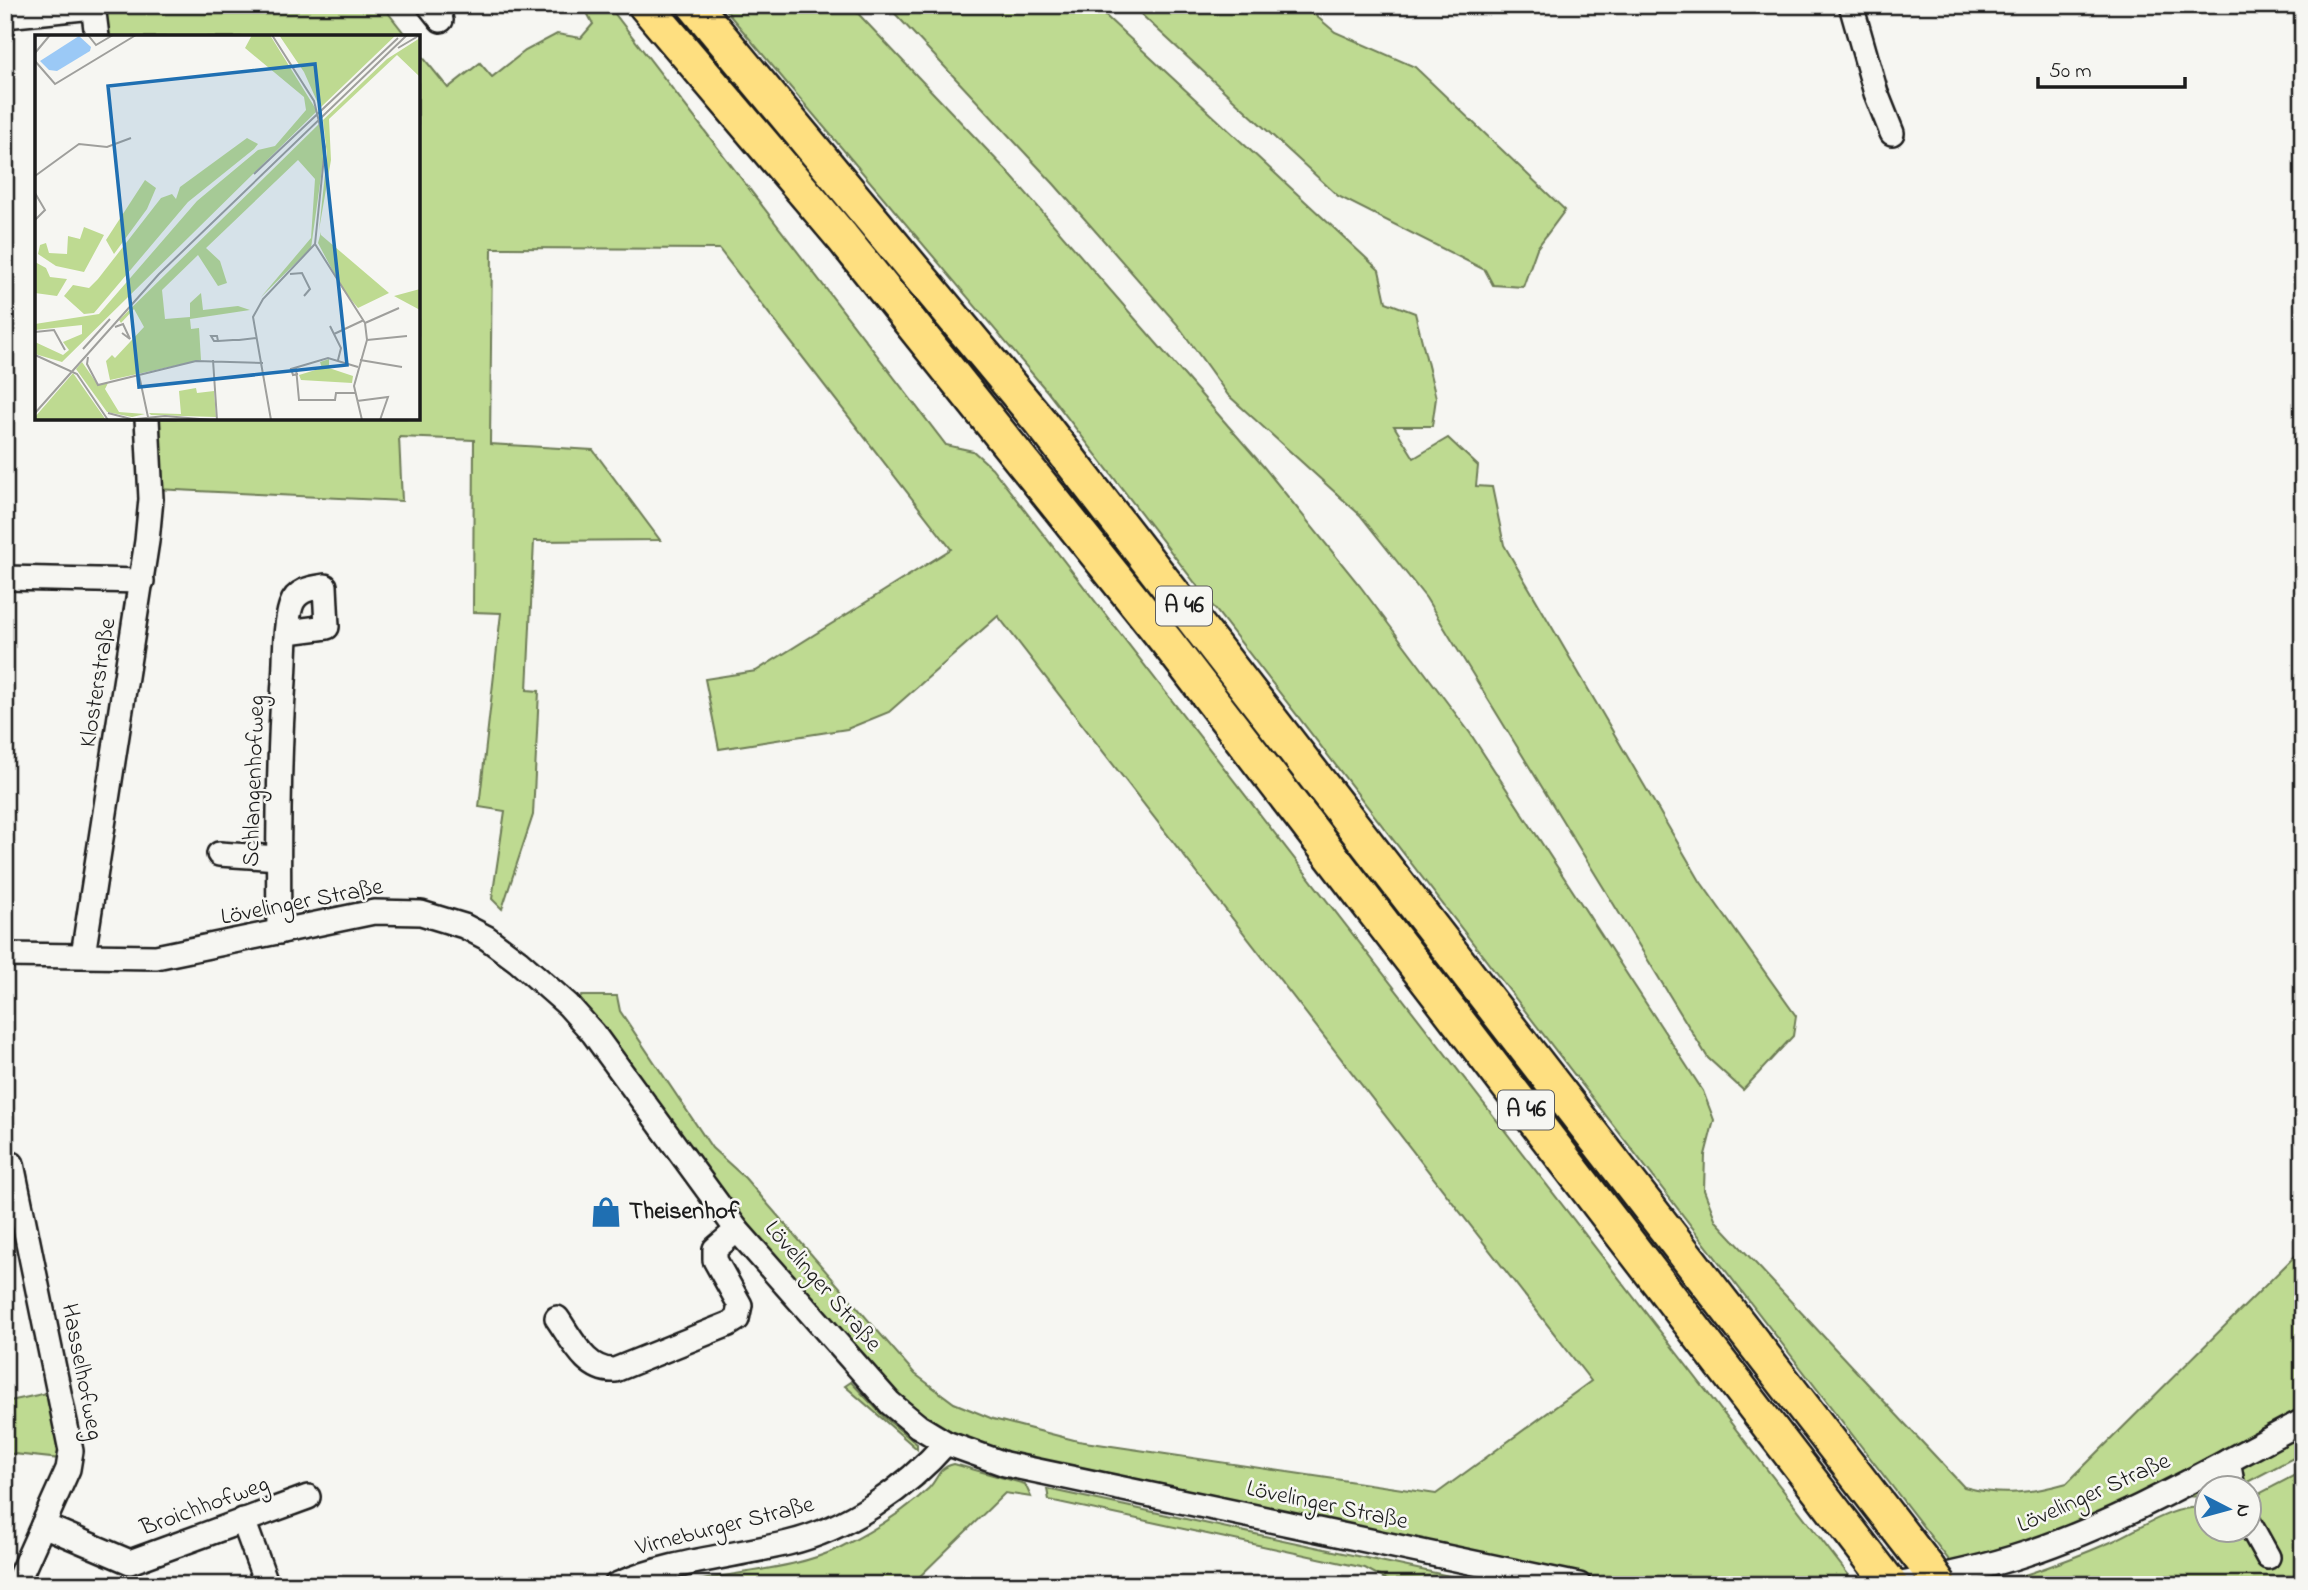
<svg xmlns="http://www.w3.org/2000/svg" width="2308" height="1590" font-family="'Indie Flower',sans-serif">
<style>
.green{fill:#beda91;stroke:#6d7b56;stroke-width:2}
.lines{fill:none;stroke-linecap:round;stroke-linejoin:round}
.minor-casing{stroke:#1c1c1c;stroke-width:28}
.highway-casing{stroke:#1c1c1c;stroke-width:38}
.minor{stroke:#f6f6f2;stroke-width:23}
.highway{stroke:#fedf80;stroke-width:33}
.highway-bridge-casing{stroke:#1c1c1c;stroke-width:38;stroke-linecap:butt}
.highway-bridge{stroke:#fedf80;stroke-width:33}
.labels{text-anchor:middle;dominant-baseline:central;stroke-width:5;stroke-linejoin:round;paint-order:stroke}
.shield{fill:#f6f6f2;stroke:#5d5d5c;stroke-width:2}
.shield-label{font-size:23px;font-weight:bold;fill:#1c1c1c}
.street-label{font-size:24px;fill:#1c1c1c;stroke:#f6f6f2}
.poi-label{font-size:24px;font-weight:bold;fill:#1c1c1c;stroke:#f6f6f2;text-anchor:start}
.inset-road{fill:none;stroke:#9f9f9c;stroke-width:2}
.view{fill:#1f6fb2;fill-opacity:0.15;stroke:#1f6fb2;stroke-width:3.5}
.inset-edge{fill:none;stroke:#1c1c1c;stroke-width:3.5}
</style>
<rect width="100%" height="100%" fill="#f6f6f2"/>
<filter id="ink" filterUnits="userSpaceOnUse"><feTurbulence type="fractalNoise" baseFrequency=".0143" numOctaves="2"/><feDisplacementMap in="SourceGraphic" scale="14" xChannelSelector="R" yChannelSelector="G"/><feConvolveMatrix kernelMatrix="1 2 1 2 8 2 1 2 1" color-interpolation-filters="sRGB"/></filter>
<g filter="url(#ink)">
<g class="green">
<path d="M103,5H382L407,37H107Z"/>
<path d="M583,5H608L946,445L973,451L992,468L1854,1582L1642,1585L1500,1563L976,1446L913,1411L872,1371L773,1258L596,1018L578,1000L582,996H617L620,1011L712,1148L745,1178L915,1374L954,1403L993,1419L1078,1441L1436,1494L1591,1381L998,616L889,712L847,729L719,749L705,679L756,671L951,549L719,249L492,248L490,444L593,450L660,540L534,541L527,690L539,691L533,815L502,909L492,899L505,811L479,807L501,613L473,612L474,440L399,437L402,501L156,489L152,418H418V51L448,88L480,63L492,77L525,51L557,34L581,38L593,24Z"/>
<path d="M721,5H850L1006,170L1263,466L1360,586L1470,733L1703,1091L1714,1120L1705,1155L1704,1190L1716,1221L1964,1487C2001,1497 2031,1493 2067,1483L2303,1248V1410L2091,1519L2022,1545L1952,1564L1046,390Z"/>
<path d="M887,5H1094L1379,270L1386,302L1415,313L1436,398L1432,426H1394L1414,458L1448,438L1478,466L1476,486L1492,487L1504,545L1700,881L1796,1016L1793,1036L1743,1090L1708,1058L1426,598L1360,515L1228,395L1177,324L1054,184Z"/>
<path d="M1131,5H1303L1335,32L1415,67L1565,210L1537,248L1523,287L1493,285L1485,270L1338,196Z"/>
<path d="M851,1382L884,1417L917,1444V1449L845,1386Z"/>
<path d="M47,1393L61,1459L5,1453V1402Z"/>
<path d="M2303,1433V1453L2238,1487L2234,1470Z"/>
<path d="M954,1464L1025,1484L1031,1497L1005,1493L911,1585H682C734,1570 789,1572 839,1548C871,1532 903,1513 929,1488C939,1478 937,1468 954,1464Z"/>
<path d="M2303,1471V1585H1993C2033,1573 2072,1559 2111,1542C2142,1528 2172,1505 2206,1507V1530H2248L2249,1499Z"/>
<path d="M2225,1475L2227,1488H2206V1497L2180,1496Z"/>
<path d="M920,1479L924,1484C843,1547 796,1558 697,1573C677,1576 659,1585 639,1585L766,1557Z"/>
<path d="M1047,1489L1491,1585H1396L1365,1568L1049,1500Z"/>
</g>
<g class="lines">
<defs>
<g id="minor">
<path d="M93,5L97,37"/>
<path d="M429,5L441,20"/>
<path d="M1851,5L1876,93L1892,133"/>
<path d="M5,16L93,7"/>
<path d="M5,578L142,581"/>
<path d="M219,854L278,858"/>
<path d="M279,932C278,848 278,765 284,681C286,658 284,628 291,606C296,590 311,588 325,586L327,627L288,632"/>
<path d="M5,955L156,957L374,912L421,913L464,926L487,938L518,961L568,1005L593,1033L737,1230L890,1403L918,1426L946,1443L1005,1464L1579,1585"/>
<path d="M83,955L147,541L151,499L147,418"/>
<path d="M5,1166L12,1164L71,1451L68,1469L16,1585"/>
<path d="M557,1318C572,1339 586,1372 615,1370L729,1324L737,1319L740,1305L715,1260V1249L737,1230"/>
<path d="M2228,1461L2233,1488"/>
<path d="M243,1520L267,1585"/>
<path d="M2248,1521L2268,1557"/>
<path d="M43,1525L130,1562L308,1497"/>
<path d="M616,1585C672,1561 730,1557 788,1543C847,1529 906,1489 946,1443"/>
<path d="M1896,1585C1940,1577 1983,1568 2025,1554C2122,1522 2212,1469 2303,1421"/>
</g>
<g id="highway">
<path d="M645,5L842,237L1167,642L1891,1585"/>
<path d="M694,5L1042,424L1928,1568"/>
</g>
</defs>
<use href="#minor" class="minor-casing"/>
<use href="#highway" class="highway-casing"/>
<use href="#minor" class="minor"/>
<use href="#highway" class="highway"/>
<defs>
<path id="highway-bridge" d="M1928,1568L1940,1585"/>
</defs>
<use href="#highway-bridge" class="highway-bridge-casing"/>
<use href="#highway-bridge" class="highway-bridge"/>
</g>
</g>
<defs>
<symbol id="shop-bare" viewBox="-9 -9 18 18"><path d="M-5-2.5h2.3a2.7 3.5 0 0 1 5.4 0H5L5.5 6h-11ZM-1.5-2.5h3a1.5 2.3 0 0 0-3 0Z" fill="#1f6fb2" stroke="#f6f6f2" stroke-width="2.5" paint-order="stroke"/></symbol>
</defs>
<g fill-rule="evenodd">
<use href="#shop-bare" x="584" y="1190" width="44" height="44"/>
</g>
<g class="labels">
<g class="shield">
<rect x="1156" y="586.5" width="56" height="39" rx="5"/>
<rect x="1498" y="1090.5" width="56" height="39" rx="5"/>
</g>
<g class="shield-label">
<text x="1184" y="606">A 46</text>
<text x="1526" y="1110">A 46</text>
</g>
<g class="street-label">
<text transform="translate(99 683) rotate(-81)">Klosterstraße</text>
<text transform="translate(255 781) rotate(-88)">Schlangenhofweg</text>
<text transform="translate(302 903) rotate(-11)">Lövelinger Straße</text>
<text transform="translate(822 1287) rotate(49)">Lövelinger Straße</text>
<text transform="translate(81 1372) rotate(79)">Hasselhofweg</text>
<text transform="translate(2094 1494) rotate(-24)">Lövelinger Straße</text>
<text transform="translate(1327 1506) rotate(12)">Lövelinger Straße</text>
<text transform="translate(205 1507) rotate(-20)">Broichhofweg</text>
<text transform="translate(725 1527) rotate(-14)">Virneburger Straße</text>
</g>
<g class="poi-label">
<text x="629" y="1212">Theisenhof</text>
</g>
</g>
<g transform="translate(35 35)">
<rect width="385" height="385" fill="#f6f6f2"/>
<path d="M217,0H235L282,76L27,327L0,319V307L28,320L34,315L28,307L47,299V290L0,295V289L64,279L162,166L223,115L240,111L271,75L269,62L210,13ZM244,0H361L285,73L269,37ZM385,3V42L362,20L294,84L296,125L284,195L292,120L288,85L352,24ZM285,88L289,120L276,213L226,262L276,203L280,144L263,125L171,213L185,226L192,248L183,251L163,220L127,255L130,284L155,282V268L166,258L168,275L203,271L215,275L155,284L156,294L164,293L166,325L75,345L71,326L77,320L80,323L109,292L99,274L86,288L84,285ZM212,103L223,109L219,114L153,167L59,278L49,279L29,261L38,250L54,253L63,244L126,163L137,159L141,164L145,152ZM110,145L121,153L112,174L79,219L71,205ZM49,192L69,200L49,237L21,231L3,219L5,210L11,208L14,218L32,219L33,201L45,204ZM286,197V200L354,258L323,273L308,255L283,208ZM0,227L11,233L15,242L32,244L22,261L0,258ZM385,254V275L359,261ZM294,324V333L318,341L317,348L266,345L264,340L287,333L285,327ZM47,327L63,350L73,348L70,354L84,377L110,379L97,382L72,377L41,334ZM38,338L71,385H0V382ZM161,353L162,358L179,356L181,382L116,380L114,378L146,379L144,356Z" fill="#beda91"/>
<path d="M44,1L56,12L55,16L22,36L14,35L5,26Z" fill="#9bc9f6"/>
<path class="inset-road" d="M53,0L61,10L78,0M363,13L385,0M0,18L15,0M0,26L20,49L101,0M219,139L363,3M0,141L44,109L72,112L96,103M0,158L10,175L0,185M280,209L330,288L332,305L319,351L327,385M255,239L267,238L275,254L269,261M330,288L364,273M295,291L306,313L303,325M80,292L88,289L95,304L87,298M0,297L19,295L30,315M299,299L329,285M332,305L372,301M183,306L182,301H176L179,306H183L198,305H204L222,303M48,314L75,284M0,320L42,339L73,385M53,322L52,329L63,350L161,326L228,328M178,325L182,385M325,325L367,332M261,333L264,365H300L301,358H320M263,339L258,340L256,334L293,323L323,332M104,340L113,382M322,366L353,362L345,385M0,378L124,239L372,0M73,378L96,384M92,385L130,381L176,385M236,385L218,282L228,264L280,209L290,112L279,66L237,0"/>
<path class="view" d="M280,29L312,330L104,352L73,51Z"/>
<rect width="385" height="385" class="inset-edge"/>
</g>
<rect width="2308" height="1590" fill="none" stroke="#f6f6f2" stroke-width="28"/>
<rect x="14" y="14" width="2280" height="1562" fill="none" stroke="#1c1c1c" stroke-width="2.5" filter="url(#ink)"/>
<g transform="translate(2228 1509) rotate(96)"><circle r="33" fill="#f6f6f2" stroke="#9f9f9c" stroke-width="2"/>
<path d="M0-5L12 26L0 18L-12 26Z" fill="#1f6fb2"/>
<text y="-10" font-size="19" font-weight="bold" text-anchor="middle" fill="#1c1c1c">N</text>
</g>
<path d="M2038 77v10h147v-10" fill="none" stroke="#1c1c1c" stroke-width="3.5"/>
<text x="2049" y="77" font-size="21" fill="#1c1c1c" stroke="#f6f6f2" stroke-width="5" paint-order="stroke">50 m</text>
</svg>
